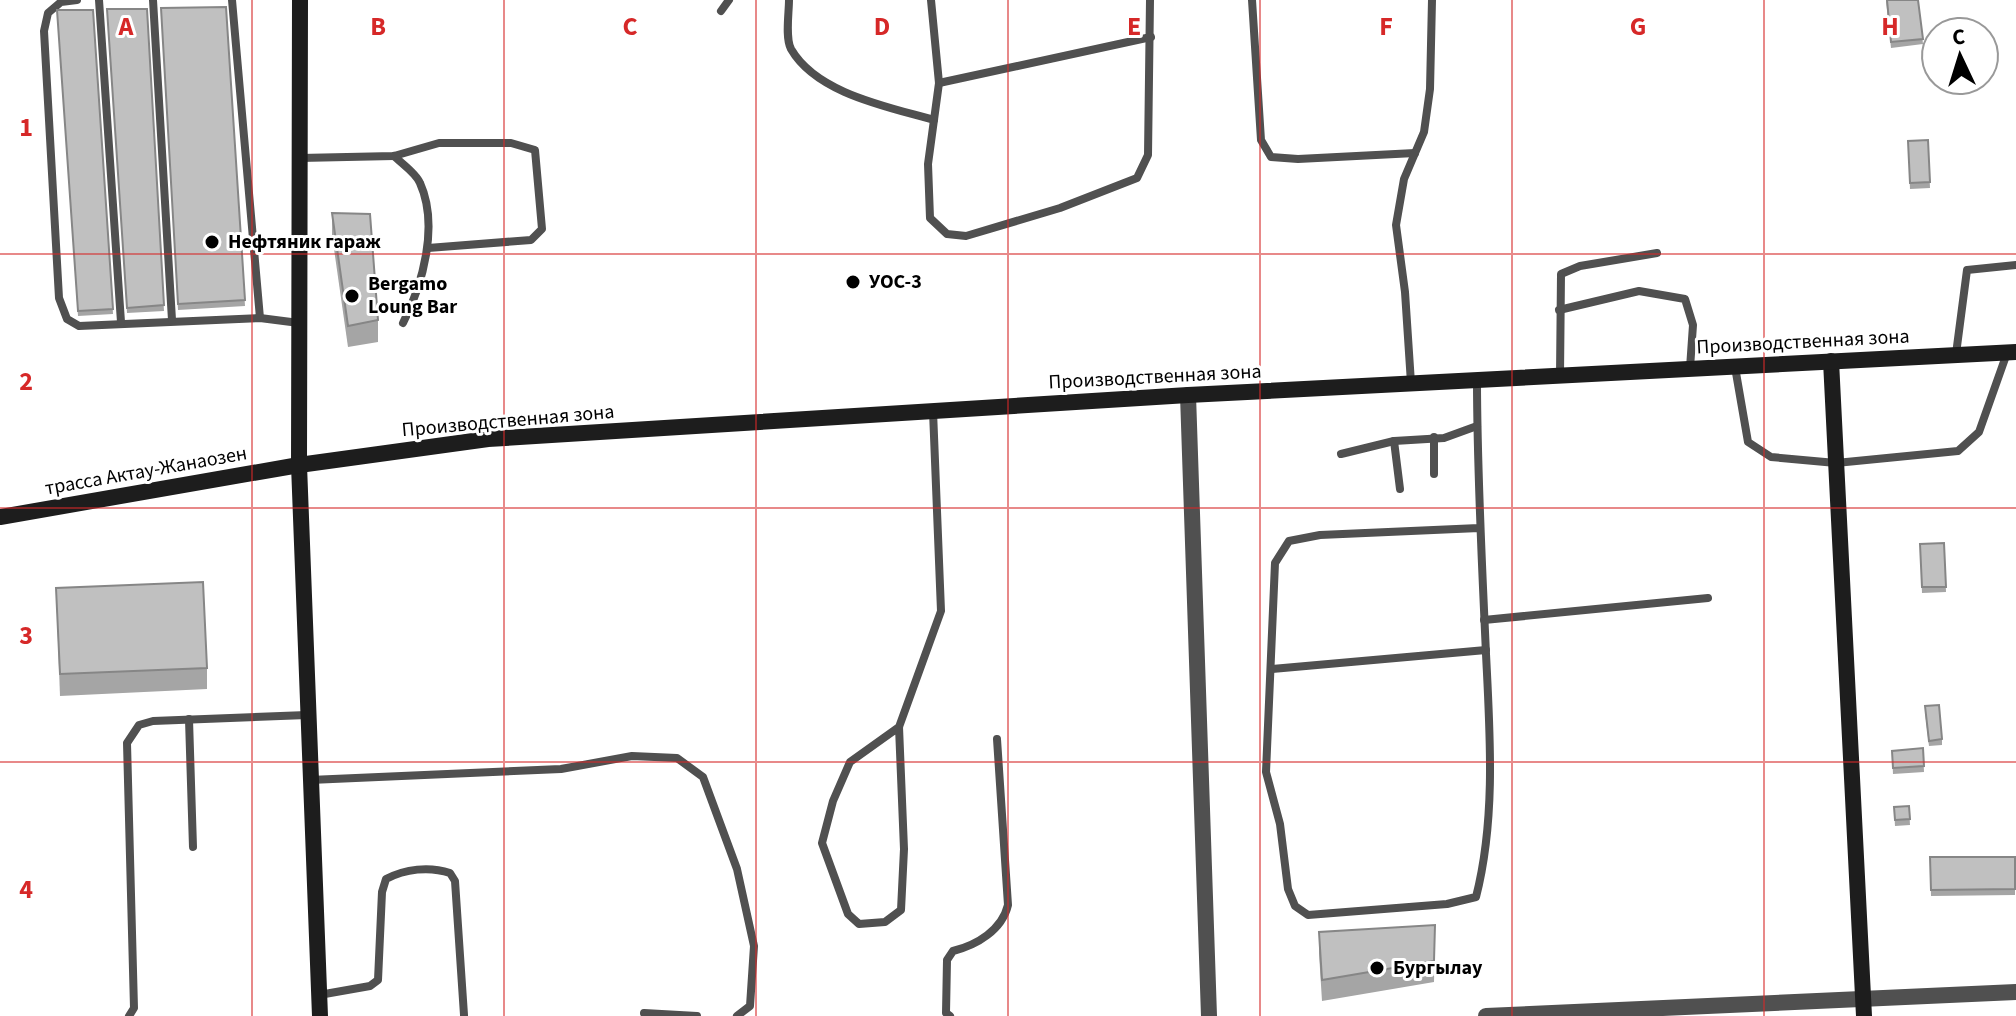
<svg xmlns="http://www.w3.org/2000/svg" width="2016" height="1016" font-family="'Source Sans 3',sans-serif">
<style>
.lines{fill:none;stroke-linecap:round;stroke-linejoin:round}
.lane{stroke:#505050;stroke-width:8}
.street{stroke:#505050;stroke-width:16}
.secondary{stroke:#1d1d1d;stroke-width:16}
.wall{fill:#a5a5a5}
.building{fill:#c0c0c0;stroke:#868686;stroke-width:2}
.grid{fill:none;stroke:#d62828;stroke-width:2;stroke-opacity:0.55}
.poi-dot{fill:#000;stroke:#fff;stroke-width:3}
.labels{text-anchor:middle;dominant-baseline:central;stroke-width:6;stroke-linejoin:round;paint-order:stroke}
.poi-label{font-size:20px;font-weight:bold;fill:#000;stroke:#fff;text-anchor:start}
.street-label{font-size:20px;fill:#000;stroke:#fff}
.grid-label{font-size:26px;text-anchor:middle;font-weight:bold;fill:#d62828;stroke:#fff;stroke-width:6;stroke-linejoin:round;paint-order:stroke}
</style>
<rect width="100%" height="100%" fill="#fff"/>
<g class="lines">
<g class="lane">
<path d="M77,0L61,2L48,13L44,31L59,298L67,319L79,326L260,318L299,323"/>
<path d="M99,0L121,322"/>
<path d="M153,0L172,320"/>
<path d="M232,0L260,318"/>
<path d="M789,0C789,13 785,38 791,49C817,94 889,107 934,120"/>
<path d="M931,0L939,83L928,164L930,218L947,234L966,236L1060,208L1137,178L1148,155L1150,0"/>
<path d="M1252,0L1261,140L1271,157L1298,159L1415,153"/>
<path d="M721,11L729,0"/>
<path d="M939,83L1151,37"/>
<path d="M394,156C401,163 416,173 420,183C439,225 423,284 403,323"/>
<path d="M300,158L394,156L439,143H511L535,150L542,229L531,240L428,248"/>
<path d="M1559,310L1639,291L1685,299L1693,325L1690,368"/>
<path d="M1956,354L1967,270L2016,265"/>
<path d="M1735,367L1748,442L1771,457L1836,463L1958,451L1979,432L2007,353"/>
<path d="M1560,375L1561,274L1580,266L1657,253"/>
<path d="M1477,380C1477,472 1482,563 1486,654C1490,734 1496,819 1476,897L1447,904L1308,915L1295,906L1288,889L1280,824L1266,772L1275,563L1289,541L1320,535L1479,528"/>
<path d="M1411,383L1405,292L1396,225L1404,179L1424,132L1430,89L1432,0"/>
<path d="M1394,441L1400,489"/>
<path d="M1341,454L1394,441L1444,438L1477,426"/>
<path d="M1434,474V437"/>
<path d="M1484,620L1708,598"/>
<path d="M1272,669L1486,650"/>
<path d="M189,719L193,847"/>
<path d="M899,727L850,762L833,801L822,843L848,914L859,924L885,922L901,910L904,849L899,727L941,611L933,411"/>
<path d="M310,780L561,769L632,756L677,758L703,777L737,869L754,946L750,1006L737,1016"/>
<path d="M319,995L370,986L378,980L382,892L386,879C405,869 429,866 450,873L455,881L464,1015"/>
<path d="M644,1013L697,1016"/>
<path d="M129,1016L134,1008L127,743L139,725L153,721L307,715"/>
<path d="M950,1016L946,1013L947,960L953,951C977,945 1002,930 1008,905L997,739"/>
</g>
<g class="street">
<path d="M1188,395L1209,1016"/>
<path d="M1486,1016L2016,992"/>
</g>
<g class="secondary">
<path d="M300,0L299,465L320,1016"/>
<path d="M1831,361L1864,1016"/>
<path d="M0,517L299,465L488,439L1188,395L2016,352"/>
</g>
</g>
<g class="wall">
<path d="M1886,0H1918L1923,44L1891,48Z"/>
<path d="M226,7L245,306L178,310L161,8Z"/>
<path d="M107,9H147L164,311L127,313Z"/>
<path d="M57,10H93L113,314L78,316Z"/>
<path d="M1928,140L1930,188L1910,189L1908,141Z"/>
<path d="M332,213L378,320V342L348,347L332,235Z"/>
<path d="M1944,543L1946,592L1922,593L1920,544Z"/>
<path d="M56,588L207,668V689L60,696Z"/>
<path d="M1925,712L1942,739V745L1929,746Z"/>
<path d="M1923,748L1924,772L1893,774L1892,751Z"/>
<path d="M1909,806L1910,825L1895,826L1894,807Z"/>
<path d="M1930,857H2015V895L1931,896Z"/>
<path d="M1319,932L1435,946L1434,982L1322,1001L1319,953Z"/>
</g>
<g class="building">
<path d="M1887,0H1918L1923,39L1891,42Z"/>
<path d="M226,7L245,300L178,304L161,8Z"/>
<path d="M107,9H147L164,305L127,308Z"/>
<path d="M57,10H93L113,309L78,311Z"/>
<path d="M1928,140L1930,182L1910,183L1908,141Z"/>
<path d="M332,213L370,214L378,320L348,326Z"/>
<path d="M1944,543L1946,587H1922L1920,544Z"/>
<path d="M203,582L207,668L60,674L56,588Z"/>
<path d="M1939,705L1942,739L1929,741L1925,706Z"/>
<path d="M1923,748L1924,766L1893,768L1892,751Z"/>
<path d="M1909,806L1910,819L1895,820L1894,807Z"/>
<path d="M1930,857H2015V889L1931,890Z"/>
<path d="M1435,925L1434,961L1322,980L1319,932Z"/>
</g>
<path class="grid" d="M252,0V1016M504,0V1016M756,0V1016M1008,0V1016M1260,0V1016M1512,0V1016M1764,0V1016M0,254H2016M0,508H2016M0,762H2016"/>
<g class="poi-dot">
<circle cx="212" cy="242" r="8"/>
<circle cx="853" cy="282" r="8"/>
<circle cx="352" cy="296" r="8"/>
<circle cx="1377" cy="968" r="8"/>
</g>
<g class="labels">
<g class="poi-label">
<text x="228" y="242">Нефтяник гараж</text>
<text x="869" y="282">УОС-3</text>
<text x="368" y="284">Bergamo<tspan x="368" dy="23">Loung Bar</tspan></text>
<text x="1393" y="968">Бургылау</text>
</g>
<g class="street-label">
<text transform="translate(1803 342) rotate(-3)">Производственная зона</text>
<text transform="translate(1155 377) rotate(-3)">Производственная зона</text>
<text transform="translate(508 421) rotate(-5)">Производственная зона</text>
<text transform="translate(146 471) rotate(-10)">трасса Актау-Жанаозен</text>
</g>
</g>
<g class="grid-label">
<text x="126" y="35">A</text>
<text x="378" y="35">B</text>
<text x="630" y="35">C</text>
<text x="882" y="35">D</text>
<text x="1134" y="35">E</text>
<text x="1386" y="35">F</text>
<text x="1638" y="35">G</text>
<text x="1890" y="35">H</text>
<text x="26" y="136">1</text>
<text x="26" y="390">2</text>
<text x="26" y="644">3</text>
<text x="26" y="898">4</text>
</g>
<g transform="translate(1960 56) rotate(356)"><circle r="38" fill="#ffffff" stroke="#999999" stroke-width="2"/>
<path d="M0-6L14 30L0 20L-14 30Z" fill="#000000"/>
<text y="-12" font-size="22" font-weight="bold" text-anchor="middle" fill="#000000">С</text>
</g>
</svg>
